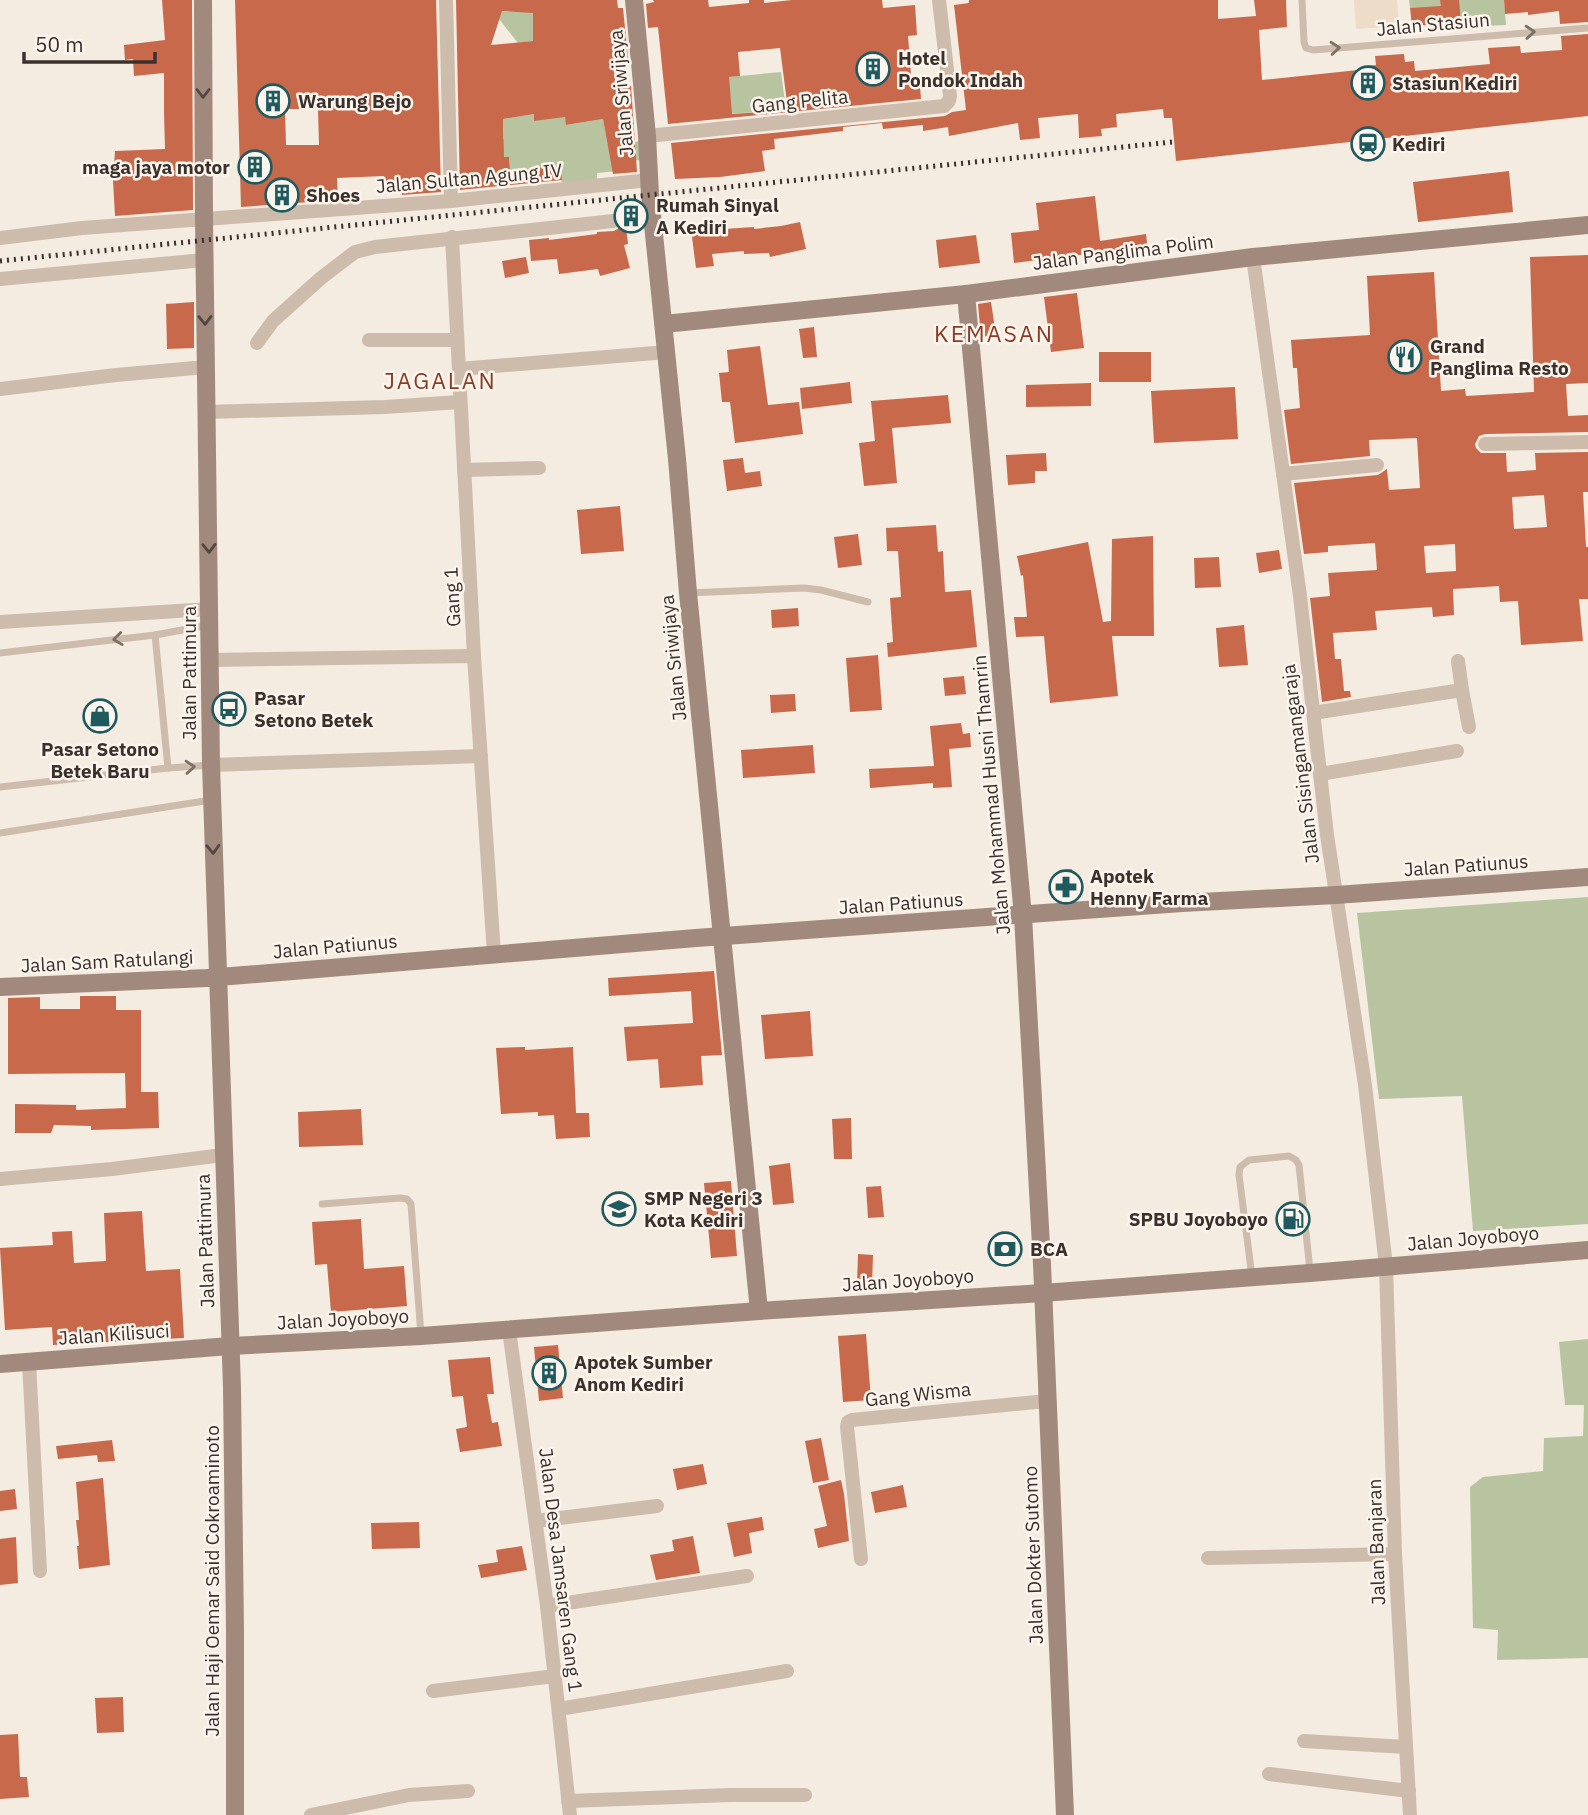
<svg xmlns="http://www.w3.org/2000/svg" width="1588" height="1815" font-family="'IBM Plex Sans',sans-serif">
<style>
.green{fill:#b8c4a0}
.plaza{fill:#ecdcc8}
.building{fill:#c8694b;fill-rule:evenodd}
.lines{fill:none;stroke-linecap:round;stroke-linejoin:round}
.lane{stroke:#cdbbac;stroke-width:7}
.street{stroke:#cdbbac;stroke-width:14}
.secondary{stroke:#a18a7d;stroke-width:18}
.rail{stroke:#3b302b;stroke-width:5;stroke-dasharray:2 5;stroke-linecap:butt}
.oneway{stroke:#7d6f65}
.oneway2{stroke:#544640}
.labels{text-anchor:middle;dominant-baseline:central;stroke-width:5;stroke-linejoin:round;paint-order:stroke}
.street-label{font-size:19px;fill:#3b302b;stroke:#fbf5ee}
.poi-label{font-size:19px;font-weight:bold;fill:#3b302b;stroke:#fbf5ee;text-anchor:start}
.quarter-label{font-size:23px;letter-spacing:2px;fill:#8c3b22;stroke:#fbf5ee}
</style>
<rect width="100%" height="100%" fill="#f4ebe1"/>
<g class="green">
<path d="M516,0H534L547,39L518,43L499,19V11L515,12Z"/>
<path d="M1409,0H1504L1506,25L1462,27L1459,8H1410Z"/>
<path d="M781,72L786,110L727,114L729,77Z"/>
<path d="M534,114L565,117L567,125L603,119L608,146L641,141L643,160L629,161L619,171L597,173V184L562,187L560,166L510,170L509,157H501V140L504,139L503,119Z"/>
<path d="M1588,897V1224L1473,1231L1462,1096L1379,1099L1357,913Z"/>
<path d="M1588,1339V1658L1497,1660L1498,1630L1473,1628L1470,1487L1483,1477L1543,1471L1544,1438L1583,1436L1584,1405H1565L1559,1342Z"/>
</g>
<path class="plaza" d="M1354,0H1397L1399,26L1356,29Z"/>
<g class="building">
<path d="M162,0H192L193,210L115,216L113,181L115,151L165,149L164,112V73L134,76L133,59L125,60L124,45L165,40Z"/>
<path d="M235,0H436L441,192L402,195L401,186L386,189L384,176L337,178L338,200L241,207ZM285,109H318L319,145H286Z"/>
<path d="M456,0H617L618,8H623L628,58L613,60L616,88L631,86L637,172L613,174L603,119L566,125L565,117L534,121V114L503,119L504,157H509L510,170L560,166L562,180L460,190ZM502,11L533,13V41L491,45Z"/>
<path d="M653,0H708L709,7L749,3V0H764V3L792,0H882L883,8L915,5L917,35L908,36L912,87L920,86L921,99L668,124L658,27L648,28L646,4L654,2ZM780,48L788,110L732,114L729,77L740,76L738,52Z"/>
<path d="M969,0H1218V19L1256,16L1254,0H1286L1287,27L1259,30L1262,80L1368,69L1367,66L1376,65L1375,56L1404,54L1405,62L1414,61L1415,71L1490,64L1488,48L1520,46L1521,53L1562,50L1561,36L1588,34V116L1176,161L1172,118H1164L1163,109L1116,114L1117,127L1101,129L1102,136L1079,138L1078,114L1038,118L1040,138L1020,140L1018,123L949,136L948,127L923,131V125L883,129L882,123L843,127V131L774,139L775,149L762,151L765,171L720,177L675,179L671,143L945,116L952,112L966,110L954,5L969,3Z"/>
<path d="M1440,0H1459L1461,23L1412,26L1410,8L1441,6Z"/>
<path d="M1504,0H1588V22L1560,24L1559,11L1528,15V12L1505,14Z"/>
<path d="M1509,171L1513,212L1418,222L1413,182Z"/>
<path d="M1095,196L1100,241L1146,234L1148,251L1096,259L1095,253L1014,263L1011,233L1039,230L1036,203Z"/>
<path d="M640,208L641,222L622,224L620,211Z"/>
<path d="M800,222L806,249L770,257L769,253L744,254V251L712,254L714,266L696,268L691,229L709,226V230L754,227V229L781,226Z"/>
<path d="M626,226L628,244L624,245L630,268L600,276L598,269L559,274L557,259L531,261L529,240L549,238V240L597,234V232L614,231L621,227Z"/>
<path d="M976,235L980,263L939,268L936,240Z"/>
<path d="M1588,255V383L1566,384L1568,416L1588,415V432L1485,434L1479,436L1475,444L1476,448L1481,453H1506L1507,472L1536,470L1535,453L1588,452V492H1583L1586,547H1588V599H1579L1583,641L1521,645L1518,601L1500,602L1499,586L1453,589L1454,615L1433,617L1432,607L1375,611L1377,630L1333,633L1335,659H1341L1344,691H1350L1351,697L1322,702L1310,598L1330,596L1328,573L1377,570L1375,543L1328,546V552L1304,554L1294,483L1378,475L1387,469L1389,490L1420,488L1417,438L1369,440L1370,456L1291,464L1284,410L1300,408L1297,368H1293L1291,340L1370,335L1367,276L1434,272L1441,391L1465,389L1466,396L1534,392L1530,257ZM1544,495L1547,527L1514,529L1512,497ZM1455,544L1456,571L1426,573L1424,546Z"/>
<path d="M526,257L529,273L505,278L502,261Z"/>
<path d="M1077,293L1084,348L1051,352L1044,297Z"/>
<path d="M194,302V348L167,349L166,304Z"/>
<path d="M991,302L996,335L981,337L978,304Z"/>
<path d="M814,327L817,357L803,358L799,329Z"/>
<path d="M760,346L768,405L799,402L803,434L735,443L730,402H722L719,373L729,372L727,350Z"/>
<rect x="1099" y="352" width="52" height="30"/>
<path d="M850,382L852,403L802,409L800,388Z"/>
<path d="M1091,383V406L1026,407V385Z"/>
<path d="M1235,387L1238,439L1154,443L1151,391Z"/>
<path d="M948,395L951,423L892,428L897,483L864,486L859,443L875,441L871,401Z"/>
<path d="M1046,453L1047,471H1035V483L1008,485L1006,455Z"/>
<path d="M743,458L745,473L760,471L762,486L727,491L723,460Z"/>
<path d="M620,506L624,551L581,554L577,510Z"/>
<path d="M936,525L938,552L943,551L945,592L971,590L977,647L888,657L887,643L893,642L890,598L901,597L898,551H887L886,528Z"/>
<path d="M858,534L862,565L838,568L834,537Z"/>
<path d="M1153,536L1154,636H1112L1118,696L1050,703L1044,636L1016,637L1014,617H1027L1023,575L1021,576L1017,556L1088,542L1103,622L1111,621L1112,539Z"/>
<path d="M1279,550L1282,569L1259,573L1256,553Z"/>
<path d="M1219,557L1221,587L1195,588L1194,558Z"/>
<path d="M798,608L799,626L772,628L771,610Z"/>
<path d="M1244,625L1248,665L1219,667L1216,628Z"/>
<path d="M878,655L882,710L850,712L846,658Z"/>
<path d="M964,676L966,694L945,696L943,678Z"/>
<path d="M795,694L796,711L771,713L770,695Z"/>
<path d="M961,723L963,734L970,733L971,747L949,749L952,787L933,788V783L870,788L869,769L934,766L930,726Z"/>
<path d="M813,745L815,773L743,778L741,750Z"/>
<path d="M1072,869L1075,899L1061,900L1058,871Z"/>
<path d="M714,971L722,1055L701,1056L703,1085L660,1088L658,1059L627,1061L624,1027L693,1023L691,991L609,996L608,978Z"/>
<path d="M80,996H116V1010H141V1092H158L159,1128L91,1130V1126L54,1125L51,1133H15V1104L76,1105V1110L126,1108L125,1073L8,1074V998L40,997V1009H80Z"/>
<path d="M810,1011L813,1056L765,1059L761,1015Z"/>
<path d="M525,1047V1050L573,1047L576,1113H589L590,1137L556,1139L554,1115L538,1116V1112L501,1114L496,1048Z"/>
<path d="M361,1109L363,1145L299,1147L298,1112Z"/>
<path d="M851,1118L852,1159H834L832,1119Z"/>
<path d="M790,1163L794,1203L773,1205L769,1166Z"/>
<path d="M731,1181L737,1256L711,1258L704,1183Z"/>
<path d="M881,1186L884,1217L868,1218L866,1187Z"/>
<path d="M142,1211L146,1271L180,1269L184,1338L53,1345L52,1327L5,1330L0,1248L53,1245L52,1232L72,1231L74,1263L106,1261L104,1213Z"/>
<path d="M361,1219L364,1269L404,1266L407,1306L331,1312L327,1264L315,1265L312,1222Z"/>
<path d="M858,1254L873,1255L872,1284H857Z"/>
<path d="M866,1334L871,1400L843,1402L838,1336Z"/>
<path d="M558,1345L563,1398L539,1401L534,1347Z"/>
<path d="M490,1357L494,1394H487L492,1423L498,1422L502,1446L460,1452L456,1429L467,1427L463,1396L452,1397L448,1360Z"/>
<path d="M821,1438L829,1480L813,1483L805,1441Z"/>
<path d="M112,1440L115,1461L98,1462L97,1455L58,1459L56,1446Z"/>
<path d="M703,1464L707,1484L677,1490L673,1469Z"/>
<path d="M103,1478L110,1565L79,1569L77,1546H79L76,1520H79L76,1482Z"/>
<path d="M841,1480L844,1494L849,1541L818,1548L814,1529L827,1526L818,1486Z"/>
<path d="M903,1485L907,1507L875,1513L871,1492Z"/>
<path d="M15,1489L17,1509L0,1511V1491Z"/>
<path d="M762,1517L764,1530L749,1533L752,1553L734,1557L727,1523Z"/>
<path d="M419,1522L420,1548L372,1549L371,1523Z"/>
<path d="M693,1536L700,1573L656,1580L650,1555L674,1551L672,1540Z"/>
<path d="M16,1537L18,1583L0,1585V1539Z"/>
<path d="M522,1546L527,1570L481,1578L478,1565L498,1562L496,1550Z"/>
<path d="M123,1697L124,1732L97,1733L95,1698Z"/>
<path d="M18,1734L20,1777H27L29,1797L0,1799V1735Z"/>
</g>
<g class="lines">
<g class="lane">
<path d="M1302,0L1304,42L1306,48L1313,50L1588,28"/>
<path d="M688,593L804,588L821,590L868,602"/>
<path d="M155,635L168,768"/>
<path d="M0,653L155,635L209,625"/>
<path d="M0,787L168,768L211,765"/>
<path d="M0,833L211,800"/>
<path d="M322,1204L400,1198L407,1199L411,1204L421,1335"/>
<path d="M1252,1277L1239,1175L1240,1167L1249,1160L1289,1156L1296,1160L1299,1165L1310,1271"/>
</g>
<g class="street">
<path d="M446,0L451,201"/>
<path d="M647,136L944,106L949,101L950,96L939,0"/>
<path d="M452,237L474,656L494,954"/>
<path d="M0,238L82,228L451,201L649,180"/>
<path d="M1253,257L1300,596L1327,835L1365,1085L1386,1266L1395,1554L1410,1815"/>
<path d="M0,279L204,260"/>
<path d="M369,340H457"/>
<path d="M257,343L273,321L321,278L355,252L375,247L613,221"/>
<path d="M459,369L667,352"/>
<path d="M0,389L116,375L206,367"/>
<path d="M206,412L385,407L460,402"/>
<path d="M1485,444L1588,442"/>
<path d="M464,470L539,468"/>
<path d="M1283,474L1377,465"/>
<path d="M0,622L210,609"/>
<path d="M210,660L474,656"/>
<path d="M1462,690L1469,727"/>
<path d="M1313,713L1462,690L1458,661"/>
<path d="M211,765L481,756"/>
<path d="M1320,774L1457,751"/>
<path d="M0,1179L112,1169L223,1155"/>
<path d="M509,1330L547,1606L570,1815"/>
<path d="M29,1362L40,1571"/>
<path d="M536,1521L657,1506"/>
<path d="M1208,1558L1395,1554"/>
<path d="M861,1559L847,1427L848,1422L852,1420L1047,1401"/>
<path d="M547,1606L747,1576"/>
<path d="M433,1691L555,1676"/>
<path d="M559,1709L787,1671"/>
<path d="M1304,1741L1406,1747"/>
<path d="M1269,1774L1409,1791"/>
<path d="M568,1801L731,1795H805"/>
<path d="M311,1815L409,1795L468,1791"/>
</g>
<g class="secondary">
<path d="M203,0L204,218L211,765L232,1388L235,1631V1815"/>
<path d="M634,0L647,136L650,195L677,459L688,593L759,1311"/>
<path d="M966,294L1023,916L1042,1264L1065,1815"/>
<path d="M664,324L966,294L1253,257L1588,225"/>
<path d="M0,987L207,978L696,938L1182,903L1336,895L1588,877"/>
<path d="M0,1364L230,1346L421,1336L759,1311L1043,1293L1310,1273L1588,1250"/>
</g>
<path class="rail" d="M0,261L1172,142"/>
</g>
<defs><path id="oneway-chevron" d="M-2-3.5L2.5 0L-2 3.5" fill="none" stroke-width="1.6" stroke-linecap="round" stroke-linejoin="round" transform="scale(1.75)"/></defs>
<g class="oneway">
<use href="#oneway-chevron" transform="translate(1530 32) rotate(-4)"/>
<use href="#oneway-chevron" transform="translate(1335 48) rotate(-5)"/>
<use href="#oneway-chevron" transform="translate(118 639) rotate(173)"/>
<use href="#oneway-chevron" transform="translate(190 767) rotate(-4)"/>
</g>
<g class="oneway2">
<use href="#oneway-chevron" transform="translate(203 93) rotate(90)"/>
<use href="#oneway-chevron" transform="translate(205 320) rotate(89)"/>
<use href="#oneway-chevron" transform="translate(209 548) rotate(89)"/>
<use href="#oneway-chevron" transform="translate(213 849) rotate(88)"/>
</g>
<defs>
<symbol id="building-ring" viewBox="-11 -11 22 22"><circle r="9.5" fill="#fbf5ee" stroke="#1f5a5e" stroke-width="1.5"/><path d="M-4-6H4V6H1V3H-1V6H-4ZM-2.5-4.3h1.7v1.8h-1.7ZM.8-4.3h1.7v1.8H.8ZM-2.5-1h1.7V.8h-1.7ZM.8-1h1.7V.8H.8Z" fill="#1f5a5e"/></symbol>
<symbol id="station-ring" viewBox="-11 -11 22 22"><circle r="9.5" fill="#fbf5ee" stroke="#1f5a5e" stroke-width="1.5"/><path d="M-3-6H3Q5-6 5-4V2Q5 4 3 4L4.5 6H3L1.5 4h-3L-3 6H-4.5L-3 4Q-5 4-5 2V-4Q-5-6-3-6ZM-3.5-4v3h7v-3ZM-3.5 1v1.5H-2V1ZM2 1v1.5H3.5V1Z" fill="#1f5a5e"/></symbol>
<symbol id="restaurant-ring" viewBox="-11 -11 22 22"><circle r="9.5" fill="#fbf5ee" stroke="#1f5a5e" stroke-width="1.5"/><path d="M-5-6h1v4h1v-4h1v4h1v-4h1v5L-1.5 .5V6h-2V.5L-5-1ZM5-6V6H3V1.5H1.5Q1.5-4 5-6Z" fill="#1f5a5e"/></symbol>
<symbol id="bus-ring" viewBox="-11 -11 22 22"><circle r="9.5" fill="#fbf5ee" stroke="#1f5a5e" stroke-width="1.5"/><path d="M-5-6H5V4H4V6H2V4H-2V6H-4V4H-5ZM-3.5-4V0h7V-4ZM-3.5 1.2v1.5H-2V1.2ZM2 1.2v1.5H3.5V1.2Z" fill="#1f5a5e"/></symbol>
<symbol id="shop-ring" viewBox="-11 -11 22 22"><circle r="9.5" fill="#fbf5ee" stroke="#1f5a5e" stroke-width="1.5"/><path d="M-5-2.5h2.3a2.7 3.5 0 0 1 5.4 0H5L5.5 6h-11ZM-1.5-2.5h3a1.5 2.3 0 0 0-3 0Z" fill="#1f5a5e"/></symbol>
<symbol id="pharmacy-ring" viewBox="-11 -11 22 22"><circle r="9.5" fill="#fbf5ee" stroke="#1f5a5e" stroke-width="1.5"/><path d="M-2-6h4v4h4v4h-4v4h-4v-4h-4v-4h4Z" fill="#1f5a5e"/></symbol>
<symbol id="school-ring" viewBox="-11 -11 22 22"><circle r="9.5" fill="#fbf5ee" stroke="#1f5a5e" stroke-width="1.5"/><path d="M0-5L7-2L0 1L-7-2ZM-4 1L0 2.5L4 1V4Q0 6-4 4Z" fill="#1f5a5e"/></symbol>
<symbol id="fuel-ring" viewBox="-11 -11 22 22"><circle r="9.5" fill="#fbf5ee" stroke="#1f5a5e" stroke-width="1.5"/><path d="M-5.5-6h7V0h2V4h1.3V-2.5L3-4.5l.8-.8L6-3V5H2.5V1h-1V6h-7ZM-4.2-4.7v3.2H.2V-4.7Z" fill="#1f5a5e"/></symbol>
<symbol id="bank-ring" viewBox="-11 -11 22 22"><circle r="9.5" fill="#fbf5ee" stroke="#1f5a5e" stroke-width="1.5"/><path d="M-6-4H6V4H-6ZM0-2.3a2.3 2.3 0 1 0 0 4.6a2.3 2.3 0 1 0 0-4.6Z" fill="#1f5a5e"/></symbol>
</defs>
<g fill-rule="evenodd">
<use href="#building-ring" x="854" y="50" width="38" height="38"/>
<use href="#building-ring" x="1349" y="64" width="38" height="38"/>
<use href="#building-ring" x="254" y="82" width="38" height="38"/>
<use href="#station-ring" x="1349" y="125" width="38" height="38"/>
<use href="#building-ring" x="236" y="148" width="38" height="38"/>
<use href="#building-ring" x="263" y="176" width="38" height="38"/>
<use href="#building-ring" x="612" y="197" width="38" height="38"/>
<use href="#restaurant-ring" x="1386" y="338" width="38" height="38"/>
<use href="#bus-ring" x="210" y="690" width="38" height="38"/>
<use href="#shop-ring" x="81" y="697" width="38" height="38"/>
<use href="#pharmacy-ring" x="1047" y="868" width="38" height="38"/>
<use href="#school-ring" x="600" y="1190" width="38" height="38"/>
<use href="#fuel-ring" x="1274" y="1200" width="38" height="38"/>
<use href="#bank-ring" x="986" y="1230" width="38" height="38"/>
<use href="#building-ring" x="530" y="1354" width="38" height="38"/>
</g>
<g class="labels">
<g class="street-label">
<text transform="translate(1433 24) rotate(-5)">Jalan Stasiun</text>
<text transform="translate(621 93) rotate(-95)">Jalan Sriwijaya</text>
<text transform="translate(800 101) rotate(-6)">Gang Pelita</text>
<text transform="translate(469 178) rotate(-5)">Jalan Sultan Agung IV</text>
<text transform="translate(1123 252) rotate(-7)">Jalan Panglima Polim</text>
<text transform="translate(452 597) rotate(-93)">Gang 1</text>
<text transform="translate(673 658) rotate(-96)">Jalan Sriwijaya</text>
<text transform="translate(189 673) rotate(-90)">Jalan Pattimura</text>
<text transform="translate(1300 764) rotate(-97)">Jalan Sisingamangaraja</text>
<text transform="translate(991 795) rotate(-95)">Jalan Mohammad Husni Thamrin</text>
<text transform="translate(1466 865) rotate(-4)">Jalan Patiunus</text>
<text transform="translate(901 903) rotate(-4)">Jalan Patiunus</text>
<text transform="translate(335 946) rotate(-5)">Jalan Patiunus</text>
<text transform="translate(107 961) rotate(-3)">Jalan Sam Ratulangi</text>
<text transform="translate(1473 1238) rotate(-5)">Jalan Joyoboyo</text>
<text transform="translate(205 1241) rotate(-92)">Jalan Pattimura</text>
<text transform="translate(908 1280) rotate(-4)">Jalan Joyoboyo</text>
<text transform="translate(343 1319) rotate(-3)">Jalan Joyoboyo</text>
<text transform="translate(114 1334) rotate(-4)">Jalan Kilisuci</text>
<text transform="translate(918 1394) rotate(-6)">Gang Wisma</text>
<text transform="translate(1376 1542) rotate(-92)">Jalan Banjaran</text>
<text transform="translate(1033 1555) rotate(-92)">Jalan Dokter Sutomo</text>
<text transform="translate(561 1570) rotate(83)">Jalan Desa Jamsaren Gang 1</text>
<text transform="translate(212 1581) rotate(-90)">Jalan Haji Oemar Said Cokroaminoto</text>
</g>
<g class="poi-label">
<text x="898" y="58">Hotel<tspan x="898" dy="22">Pondok Indah</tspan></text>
<text x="1392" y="83">Stasiun Kediri</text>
<text x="298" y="101">Warung Bejo</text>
<text x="1392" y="144">Kediri</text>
<text x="230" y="167" text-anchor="end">maga jaya motor</text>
<text x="306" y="195">Shoes</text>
<text x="656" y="205">Rumah Sinyal<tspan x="656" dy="22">A Kediri</tspan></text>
<text x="1430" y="346">Grand<tspan x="1430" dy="22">Panglima Resto</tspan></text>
<text x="254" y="698">Pasar<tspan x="254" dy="22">Setono Betek</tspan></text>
<text x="100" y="749" text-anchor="middle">Pasar Setono<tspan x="100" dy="22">Betek Baru</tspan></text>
<text x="1090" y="876">Apotek<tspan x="1090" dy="22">Henny Farma</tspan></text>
<text x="644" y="1198">SMP Negeri 3<tspan x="644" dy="22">Kota Kediri</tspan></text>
<text x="1268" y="1219" text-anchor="end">SPBU Joyoboyo</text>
<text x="1030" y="1249">BCA</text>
<text x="574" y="1362">Apotek Sumber<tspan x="574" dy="22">Anom Kediri</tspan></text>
</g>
<g class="quarter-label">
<text x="994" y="333">KEMASAN</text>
<text x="440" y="380">JAGALAN</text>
</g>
</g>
<path d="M24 52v10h131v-10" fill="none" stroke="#3b302b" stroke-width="3.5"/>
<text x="35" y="52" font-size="21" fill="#3b302b" stroke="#fbf5ee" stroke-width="5" paint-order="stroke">50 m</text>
</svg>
